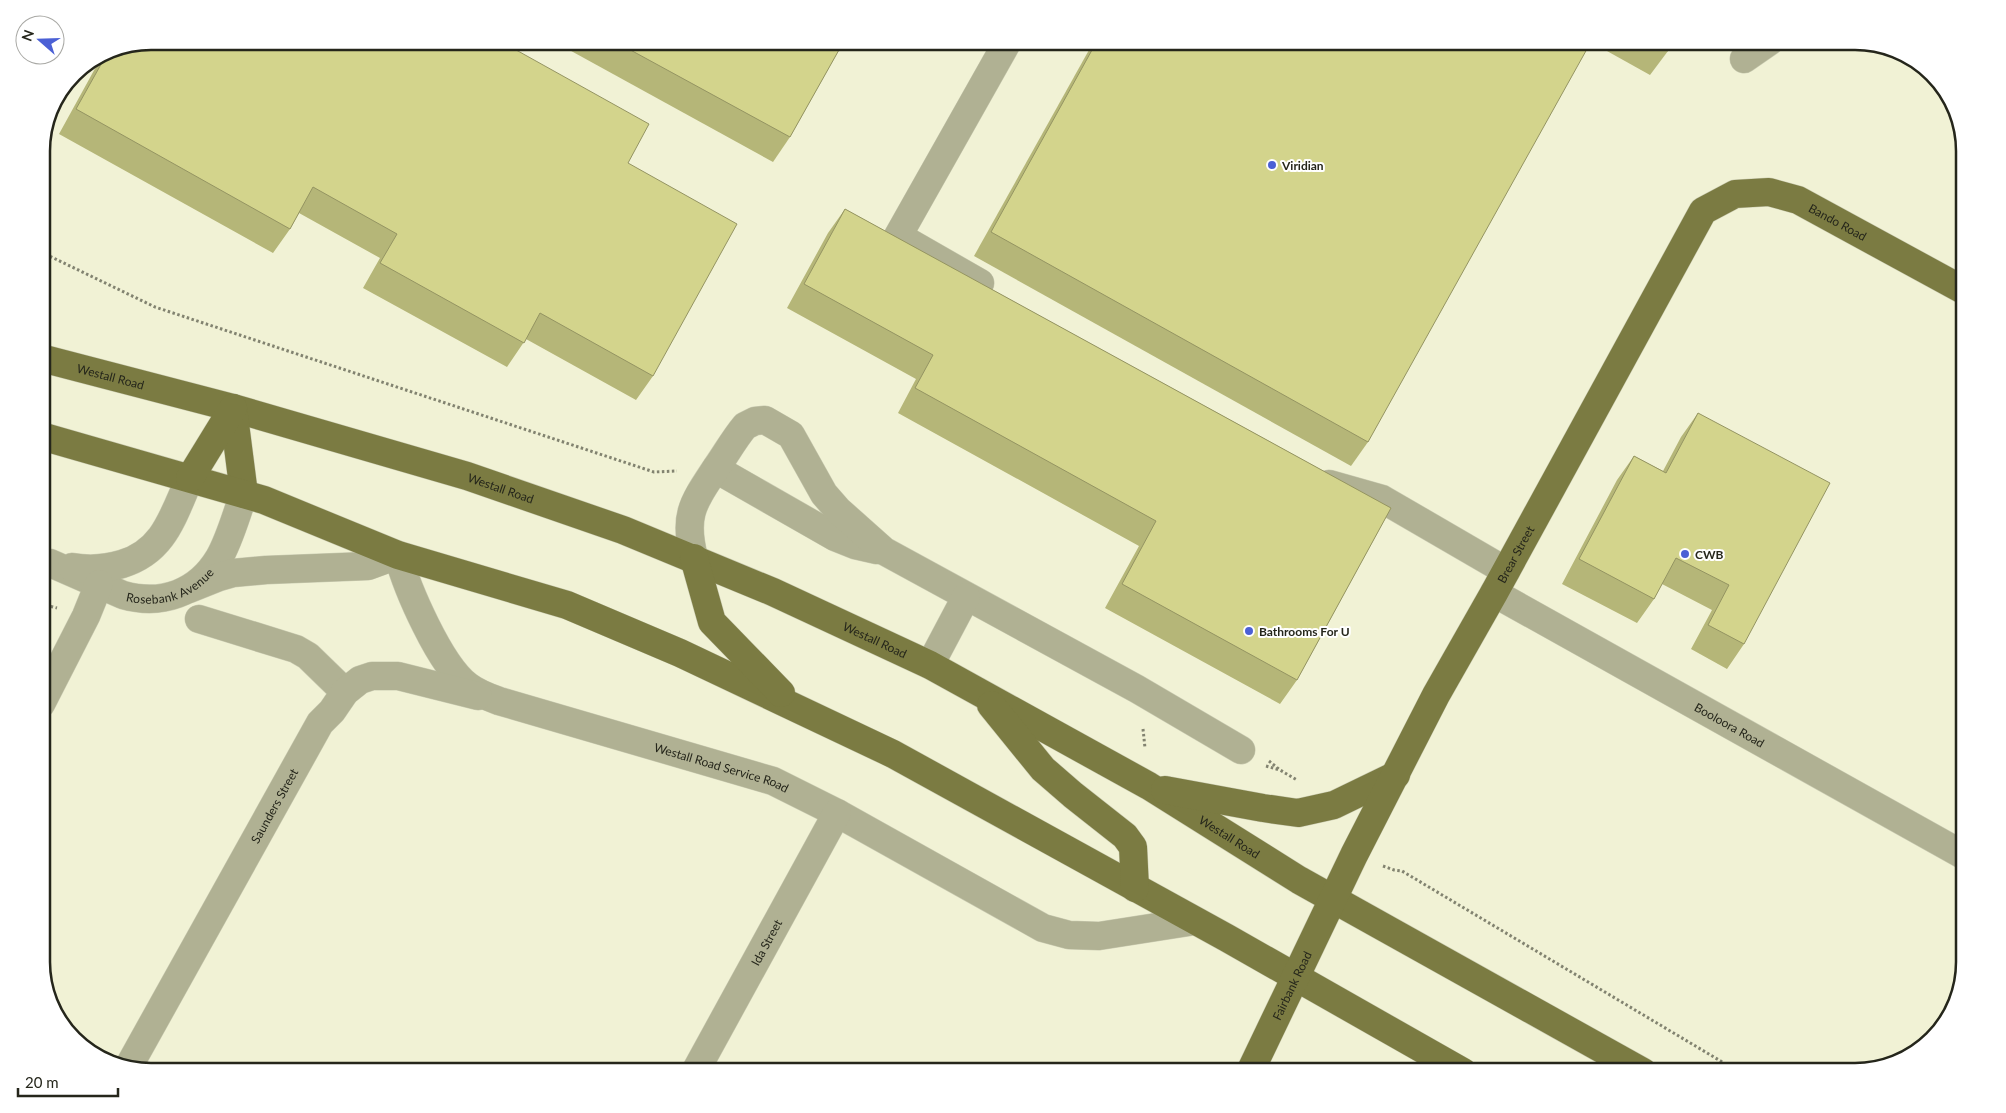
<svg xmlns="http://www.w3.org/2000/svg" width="2006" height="1113" font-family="Lato,sans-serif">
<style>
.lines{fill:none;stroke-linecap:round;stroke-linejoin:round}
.minor-casing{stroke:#cccdb4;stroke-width:29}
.major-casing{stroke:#cccdb4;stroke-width:29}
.path{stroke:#828370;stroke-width:3;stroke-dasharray:2.5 2.5;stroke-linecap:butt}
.minor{stroke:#b0b193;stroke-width:28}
.major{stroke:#7b7b42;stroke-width:28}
.wall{fill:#b5b678}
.building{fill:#d3d48c;stroke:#949462}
.poi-dot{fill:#4b60d5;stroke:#fff;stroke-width:2}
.labels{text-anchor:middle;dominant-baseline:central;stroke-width:4;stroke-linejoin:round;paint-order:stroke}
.poi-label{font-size:12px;font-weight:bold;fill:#25261b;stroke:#fff;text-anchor:start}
.street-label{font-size:12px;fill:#25261b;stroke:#fff}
.rim{fill:none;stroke:#25261b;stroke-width:2.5}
</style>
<rect width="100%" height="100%" fill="#f1f2d5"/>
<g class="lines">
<defs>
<g id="minor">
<path d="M1744,59L1770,41"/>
<path d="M980,283L898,236L1008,41"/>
<path d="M716,469L835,537L855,545L877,550"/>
<path d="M1329,484L1382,499L1506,571"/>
<path d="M694,558C683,515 693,503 716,468C726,454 734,439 745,426L755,421L765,420L791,435L824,494L838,510L884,551L1137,689L1241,750"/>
<path id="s1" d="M50,563L123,595C162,606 198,593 219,558C230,539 236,515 244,494"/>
<path d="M72,567C89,570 105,569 122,564C165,551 173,515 190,478"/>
<path id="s2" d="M189,589L219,577L233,573L266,570L368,566L398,555C407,589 440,665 468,686C477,693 488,697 499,701L773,781L837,813L1043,928L1069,935L1099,936L1195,921"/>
<path id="s3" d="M1494,593L1965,856"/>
<path d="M199,619L296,649L308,656L345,692"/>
<path d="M930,665L966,597"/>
<path d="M41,704L86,616L99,584"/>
<path id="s4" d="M129,1066L320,723L332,711L345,692L360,680L372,676H398L478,696"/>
<path id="s5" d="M695,1072L837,813"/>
</g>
<g id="major">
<path id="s6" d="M41,358L233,408L467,476L623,530L773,592L930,665L1149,786L1299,880L1643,1072"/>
<path d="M233,408L244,494"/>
<path d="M41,436L264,500L398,555L567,605L680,653L893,754L1227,938L1463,1072"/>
<path d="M190,478L233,408"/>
<path d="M694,558L712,622L781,693"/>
<path d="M991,705L1043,769L1073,795L1125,836L1133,847L1135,888"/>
<path d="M1165,790L1263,808L1298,813L1334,805L1396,775"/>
<path id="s7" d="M1250,1072L1354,855L1436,695L1494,593L1703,211L1735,194L1769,192L1798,200L1965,291"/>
</g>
</defs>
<use href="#minor" class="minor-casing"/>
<use href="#major" class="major-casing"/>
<g class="path">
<path d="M41,252L155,307L654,472L677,471"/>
<path d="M41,604L57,608"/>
<path d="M1143,729L1145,748"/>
<path d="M1269,761L1280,770L1297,780"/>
<path d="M1266,766L1280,770"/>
<path d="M1383,866L1394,870L1402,871L1739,1072"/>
</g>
<use href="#minor" class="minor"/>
<use href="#major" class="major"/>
</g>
<g class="wall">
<path d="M553,41H844L790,137L773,162Z"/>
<path d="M1094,41H1573L1368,442L1351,466L974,256Z"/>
<path d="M1589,41H1673L1668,51L1650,75Z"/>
<path d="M109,50L628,163L653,376L636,400L526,339L507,367L363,288L380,258L299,213L290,229L273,253L59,134L103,54Z"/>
<path d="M845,209L1391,508L1297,680L1280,704L1105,608L1139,546L898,413L916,379L787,308L828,233Z"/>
<path d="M1698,413L1744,644L1727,669L1691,649L1712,610L1662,584L1654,599L1637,623L1562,584L1617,480L1634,456L1663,471L1681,437Z"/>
</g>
<g class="building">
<path d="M151,41H500L649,124L628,163L737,224L653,376L540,313L524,343L380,263L397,234L313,187L290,229L76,109L109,50Z"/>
<path d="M614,41H844L790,137Z"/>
<path d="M1097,41H1573L1587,49L1368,442L991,232Z"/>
<path d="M1650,41H1673L1668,51Z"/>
<path d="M845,209L1391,508L1297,680L1122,584L1156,521L915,388L933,355L804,284Z"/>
<path d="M1698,413L1830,483L1744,644L1708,625L1729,585L1676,558L1654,599L1579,559L1634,456L1666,473Z"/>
</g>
<g class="poi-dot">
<circle cx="1272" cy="165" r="5"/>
<circle cx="1685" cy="554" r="5"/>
<circle cx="1249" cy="631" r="5"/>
</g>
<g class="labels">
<g class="poi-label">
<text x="1282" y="165">Viridian</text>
<text x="1695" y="554">CWB</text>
<text x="1259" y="631">Bathrooms For U</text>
</g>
<g class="street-label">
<text stroke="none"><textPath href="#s7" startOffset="1119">Bando Road</textPath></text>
<text stroke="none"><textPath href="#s6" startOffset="72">Westall Road</textPath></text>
<text stroke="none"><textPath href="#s6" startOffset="478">Westall Road</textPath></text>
<text stroke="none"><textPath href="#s7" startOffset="582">Brear Street</textPath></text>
<text stroke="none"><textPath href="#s1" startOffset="130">Rosebank Avenue</textPath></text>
<text stroke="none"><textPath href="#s6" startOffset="882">Westall Road</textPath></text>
<text stroke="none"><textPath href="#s3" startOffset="270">Booloora Road</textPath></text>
<text stroke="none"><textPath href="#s2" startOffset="631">Westall Road Service Road</textPath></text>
<text stroke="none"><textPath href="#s4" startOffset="298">Saunders Street</textPath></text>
<text stroke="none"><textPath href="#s6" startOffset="1288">Westall Road</textPath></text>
<text stroke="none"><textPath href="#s5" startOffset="148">Ida Street</textPath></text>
<text stroke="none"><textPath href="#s7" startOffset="96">Fairbank Road</textPath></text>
</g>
</g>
<path d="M0 0H2006V1113H0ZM151 50H1855A101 101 0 0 1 1956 151V962A101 101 0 0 1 1855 1063H151A101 101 0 0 1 50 962V151A101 101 0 0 1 151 50Z" fill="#fff" fill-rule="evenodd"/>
<path class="rim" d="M151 50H1855A101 101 0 0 1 1956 151V962A101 101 0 0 1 1855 1063H151A101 101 0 0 1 50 962V151A101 101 0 0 1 151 50Z"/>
<g transform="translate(40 40) rotate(290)"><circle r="24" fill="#ffffff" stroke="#a8a8a4"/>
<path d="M0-4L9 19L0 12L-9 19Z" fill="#4b60d5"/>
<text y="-8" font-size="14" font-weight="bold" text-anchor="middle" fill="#25261b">N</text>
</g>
<path d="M18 1088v8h100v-8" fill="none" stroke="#25261b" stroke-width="2.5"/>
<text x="25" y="1088" font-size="15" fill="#25261b" stroke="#ffffff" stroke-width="4" paint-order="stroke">20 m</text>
</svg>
